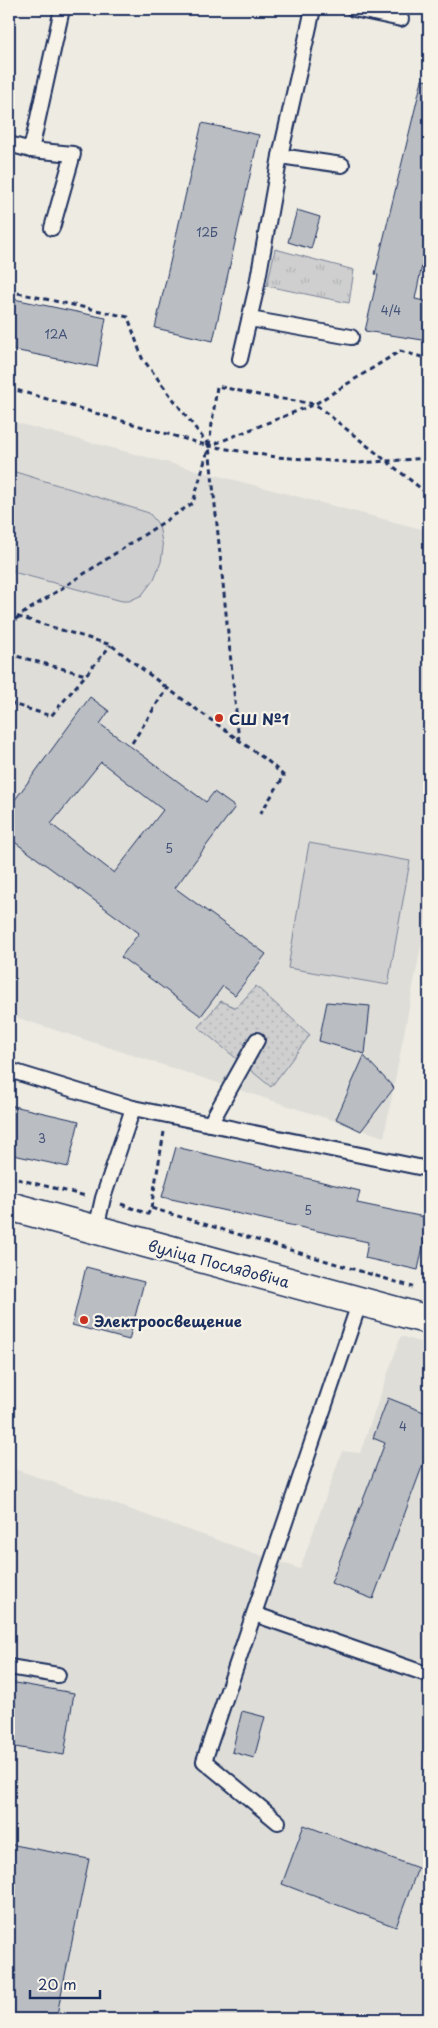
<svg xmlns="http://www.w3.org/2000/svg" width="438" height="2028" font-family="'Playpen Sans',sans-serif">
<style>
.built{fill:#deddd8}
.grass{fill:url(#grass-dots);stroke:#757f96}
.park{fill:url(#park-tufts);stroke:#757f96}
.garden{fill:#cfcfcf;stroke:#757f96}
.building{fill:#babdc2;stroke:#1b2f5e;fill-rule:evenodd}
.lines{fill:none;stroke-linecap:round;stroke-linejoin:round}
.service-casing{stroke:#1b2f5e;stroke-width:18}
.minor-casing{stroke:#1b2f5e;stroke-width:31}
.path{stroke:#1b2f5e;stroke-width:3;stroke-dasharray:5 4;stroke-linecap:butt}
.service{stroke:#f7f3e8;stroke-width:14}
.minor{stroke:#f7f3e8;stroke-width:28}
.poi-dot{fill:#c8321e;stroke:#f7f3e8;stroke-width:2}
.labels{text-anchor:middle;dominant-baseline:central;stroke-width:4.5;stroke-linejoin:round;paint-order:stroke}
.number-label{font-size:12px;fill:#435277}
.poi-label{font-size:15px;font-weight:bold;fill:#1b2f5e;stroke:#f7f3e8;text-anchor:start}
.street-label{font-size:15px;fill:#1b2f5e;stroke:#f7f3e8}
</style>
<defs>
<pattern id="grass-dots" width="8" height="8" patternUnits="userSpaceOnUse" patternTransform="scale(1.25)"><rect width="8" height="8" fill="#cfcfcf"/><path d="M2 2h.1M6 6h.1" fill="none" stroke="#b1b2b4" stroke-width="1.8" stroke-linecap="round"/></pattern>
<pattern id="park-tufts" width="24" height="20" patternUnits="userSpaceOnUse" patternTransform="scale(1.25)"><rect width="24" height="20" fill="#cfcfcf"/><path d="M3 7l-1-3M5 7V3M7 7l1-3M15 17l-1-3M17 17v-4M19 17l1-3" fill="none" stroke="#b1b2b4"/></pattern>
</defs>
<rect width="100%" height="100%" fill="#eeebe2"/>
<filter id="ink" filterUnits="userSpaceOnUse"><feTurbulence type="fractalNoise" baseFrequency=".02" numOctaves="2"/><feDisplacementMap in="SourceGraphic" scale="10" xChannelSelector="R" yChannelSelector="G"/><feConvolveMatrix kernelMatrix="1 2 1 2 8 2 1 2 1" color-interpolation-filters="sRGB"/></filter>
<g filter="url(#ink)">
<g class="built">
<path d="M9,421L429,531V905L384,1137L9,1015Z"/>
<path d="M401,1336L429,1345V2019H9V1467L300,1569L342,1451L360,1453Z"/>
</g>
<path class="grass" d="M256,986L310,1035L271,1087L198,1027L221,1001L236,1008Z"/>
<path class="park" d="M275,249L354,270L349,303L267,286Z"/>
<g class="garden">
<path d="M9,470L149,513L159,525L163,548L161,562L154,579L142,595L129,601H122L9,571Z"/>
<path d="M309,843L410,861L388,985L288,968Z"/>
</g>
<g class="building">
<path d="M422,80L429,81V232L415,299L429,302V341L365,331L378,275L375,274Z"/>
<path d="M202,123L259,135L213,341L155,328Z"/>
<path d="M297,210L320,217L311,249L288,242Z"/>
<path d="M9,298L106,318L97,367L9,349Z"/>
<path d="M90,697L109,711L100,724L206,802L214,792L235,807L175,888L266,954L235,995L223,986L201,1016L121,957L139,933L9,838V808ZM101,762L163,810L114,873L51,824Z"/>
<path d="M327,1002L370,1006L365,1054L319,1041Z"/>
<path d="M364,1056L394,1088L361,1131L336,1119Z"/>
<path d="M9,1105L79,1121L68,1167L9,1154Z"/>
<path d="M176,1147L360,1191L357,1203L429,1218L418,1270L365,1258L368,1242L162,1197Z"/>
<path d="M86,1267L144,1282L129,1340L72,1325Z"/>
<path d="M388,1398L429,1414V1448L373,1599L331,1583L385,1443L373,1438Z"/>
<path d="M9,1682L74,1693L64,1755L9,1746Z"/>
<path d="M242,1711L265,1717L254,1758L232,1752Z"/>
<path d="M304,1825L418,1868L396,1927L282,1884Z"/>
<path d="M9,1844L89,1859L56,2019H9Z"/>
</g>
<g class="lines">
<defs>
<g id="service">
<path d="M313,9L280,156L342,165"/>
<path d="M354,9L401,19"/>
<path d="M9,144L31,150L62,9"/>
<path d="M31,150L73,154L52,228"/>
<path d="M250,319L351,337"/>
<path d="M240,359L256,290L280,156"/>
<path d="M9,1070L133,1108"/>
<path d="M210,1124L257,1040"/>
<path d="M96,1229L103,1198L133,1108L428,1169"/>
<path d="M254,1614L429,1675"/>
<path d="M9,1667L58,1675"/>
<path d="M278,1822L204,1761L360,1301"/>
</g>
<path id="minor" d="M9,1206L429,1320"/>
</defs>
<use href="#service" class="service-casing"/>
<use href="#minor" class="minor-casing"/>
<g class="path">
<path d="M9,291L128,317L142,358L209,446"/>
<path d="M9,388L209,446L276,457L359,463L429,458"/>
<path d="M9,614L111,645L167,688"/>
<path d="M9,626L19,616L193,503L209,446L315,404L400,351L429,359"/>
<path d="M9,654L86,675"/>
<path d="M9,703L51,716L111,645"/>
<path d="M239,741L209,446L217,386L263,396L315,404L429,495"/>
<path d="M132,743L167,688L269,762L284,776L260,814"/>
<path d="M9,1177L86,1196"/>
<path d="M121,1204L148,1214L151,1208L413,1287"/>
<path d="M151,1208L164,1132"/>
</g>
<use href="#service" class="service"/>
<use href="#minor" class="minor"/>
</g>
</g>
<g class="poi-dot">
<circle cx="219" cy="718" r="5"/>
<circle cx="84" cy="1320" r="5"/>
</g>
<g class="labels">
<g class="number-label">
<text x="207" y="232">12Б</text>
<text x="391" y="310">4/4</text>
<text x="56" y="334">12А</text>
<text x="169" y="848">5</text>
<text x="42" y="1138">3</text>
<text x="308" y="1210">5</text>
<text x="403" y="1426">4</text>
</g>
<g class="poi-label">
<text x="229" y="718">СШ №1</text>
<text x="94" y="1320">Электроосвещение</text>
</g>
<g class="street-label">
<text transform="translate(219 1263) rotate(15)">вуліца Послядовіча</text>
</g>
</g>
<rect width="438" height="2028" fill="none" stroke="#f7f3e8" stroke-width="30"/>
<rect x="15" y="15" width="408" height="1998" fill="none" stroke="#1b2f5e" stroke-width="2" filter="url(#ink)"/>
<path d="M30 1990v8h70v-8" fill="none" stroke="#1b2f5e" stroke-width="2.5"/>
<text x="38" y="1990" font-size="15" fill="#1b2f5e" stroke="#f7f3e8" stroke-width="4" paint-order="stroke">20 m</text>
</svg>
